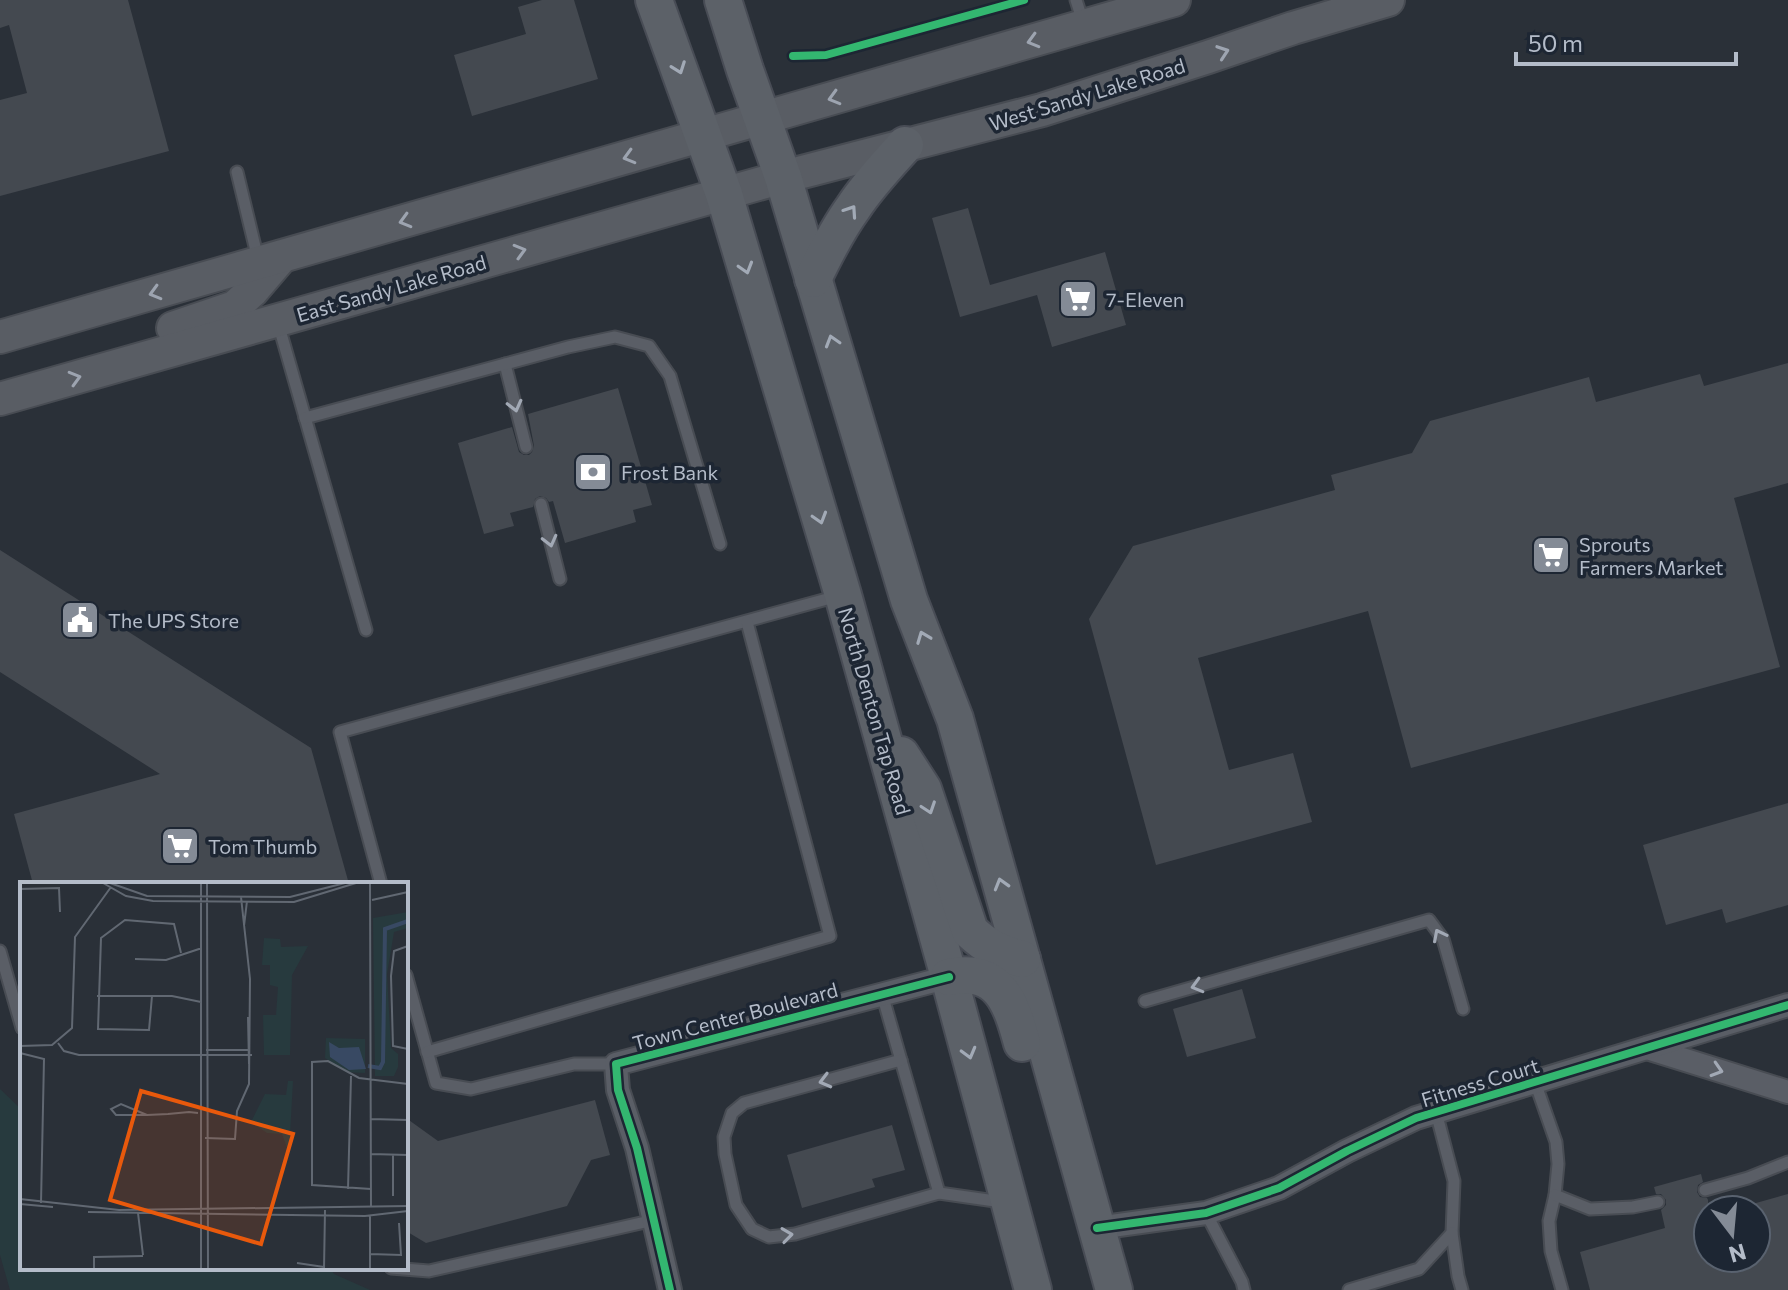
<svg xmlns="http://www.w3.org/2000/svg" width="1788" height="1290" font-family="Commissioner,sans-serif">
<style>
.green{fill:#273a3e}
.building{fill:#444950}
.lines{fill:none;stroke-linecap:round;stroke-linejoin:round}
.service-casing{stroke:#484c53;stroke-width:15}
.minor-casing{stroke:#484c53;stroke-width:26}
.secondary-casing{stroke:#484c53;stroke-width:36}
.primary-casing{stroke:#484c55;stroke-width:40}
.service{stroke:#5a5e66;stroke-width:11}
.minor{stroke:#5a5e66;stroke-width:22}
.secondary{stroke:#595d64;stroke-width:32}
.primary{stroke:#5c6168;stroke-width:36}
.cycleway-casing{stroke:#1d2633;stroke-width:13}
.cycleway{stroke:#33b770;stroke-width:8}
.oneway{stroke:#9da4b0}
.oneway2{stroke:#a2aab6}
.oneway3{stroke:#a2a9b5}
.labels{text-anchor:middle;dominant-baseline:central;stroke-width:7;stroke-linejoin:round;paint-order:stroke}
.street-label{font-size:20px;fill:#b4bcc9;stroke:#1d2633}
.poi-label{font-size:20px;fill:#b4bcc9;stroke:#1d2633;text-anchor:start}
.inset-river{fill:none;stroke:#384963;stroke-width:4}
.inset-road{fill:none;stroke:#616872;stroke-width:2}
.view{fill:#e8590c;fill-opacity:0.15;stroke:#e8590c;stroke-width:4}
.inset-edge{fill:none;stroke:#b4bcc9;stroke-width:4}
</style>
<rect width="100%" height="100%" fill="#2a3038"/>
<path class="green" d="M0,1089L22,1110V1268H330L334,1274L370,1290H10L0,1255Z"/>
<g class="building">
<path d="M0,0H128L169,151L0,196V100L27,93L9,25L0,28Z"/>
<path d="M542,0H574L598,79L472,116L454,55L526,34L518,7Z"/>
<path d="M968,208L990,285L1105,252L1126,325L1052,347L1037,295L960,317L932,218Z"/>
<path d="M1788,363V483L1734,498L1780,667L1411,768L1368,611L1198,658L1229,770L1293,753L1312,822L1156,865L1089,619L1133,546L1335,490L1331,475L1412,453L1430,421L1589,377L1596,402L1700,374L1704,386Z"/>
<path d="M618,388L652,505L633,510L636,522L565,543L553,501L549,502L546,498L540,496L535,499L533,507L510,513L514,526L484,534L458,443L512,427L519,452L524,455H529L532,452L534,446L528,414Z"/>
<path d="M0,550L311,748L349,884H33L14,814L160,774L0,672Z"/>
<path d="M1788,803V905L1726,923L1722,909L1666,925L1643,845Z"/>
<path d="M1242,989L1256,1038L1187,1057L1173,1009Z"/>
<path d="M595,1100L610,1155L591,1160L567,1206L426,1243L406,1231V1118L438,1141Z"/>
<path d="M892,1125L905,1170L872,1179L875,1187L802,1208L787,1155Z"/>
<path d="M1701,1174L1703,1182L1698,1185L1697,1192L1700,1197L1707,1198L1708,1200V1258H1756V1203L1788,1194V1290H1590L1580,1252L1665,1228L1661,1210L1666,1205V1200L1661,1194H1656L1654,1187Z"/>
</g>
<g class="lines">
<defs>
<g id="service">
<path d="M1076,0L1083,22"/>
<path d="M237,172L258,259"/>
<path d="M278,323L366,630"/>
<path d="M505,364L526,447"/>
<path d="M305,418L568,347L615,337L649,346L670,376L720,544"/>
<path d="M541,504L560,579"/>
<path d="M381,884L340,732L838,596"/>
<path d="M0,951L22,1028"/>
<path d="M406,975L436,1083L471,1089L574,1064H616"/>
<path d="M882,994L939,1193"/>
<path d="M1145,1001L1429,920L1443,939L1463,1009"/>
<path d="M427,1052L830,936L747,622"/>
<path d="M901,1060L744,1103L732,1113L724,1137L725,1154L736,1205L752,1229L769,1237L795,1234L939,1193L1002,1202"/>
<path d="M1535,1082L1556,1142L1558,1164L1555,1195L1549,1221L1551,1251L1562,1290"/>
<path d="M1436,1112L1454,1181L1452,1233L1458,1276L1462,1290"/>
<path d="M1705,1190L1748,1178L1788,1162"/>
<path d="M1555,1195L1590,1209L1633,1207L1658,1202"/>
<path d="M1206,1213L1242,1282L1244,1290"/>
<path d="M391,1268L429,1271L654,1220"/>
<path d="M1349,1290L1419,1269L1452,1233"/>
</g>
<g id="minor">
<path d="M1647,1048L1788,1092"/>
<path d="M1097,1228L1206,1213L1279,1188L1347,1151L1416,1118L1788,1005"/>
<path d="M670,1290L637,1148L618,1090L616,1064L949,977"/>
</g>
<g id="secondary">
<path d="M173,328L235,307L252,291L281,257"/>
<path d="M0,337L1174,0"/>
<path d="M0,399L783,177L1042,110L1208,57L1293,28L1388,0"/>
</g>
<g id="primary">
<path d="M654,0L724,194L843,595L949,977L1033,1290"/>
<path d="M723,0L745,70L783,177L909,600L955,719L1114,1290"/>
<path d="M813,279C825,254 837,230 853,208C868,185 887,165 905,145"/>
<path d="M901,755L923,789L970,931C987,947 999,953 1022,959"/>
<path d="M949,977C1000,967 1011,1003 1022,1043"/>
</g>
</defs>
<use href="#service" class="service-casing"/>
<use href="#minor" class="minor-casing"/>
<use href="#secondary" class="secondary-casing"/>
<use href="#primary" class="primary-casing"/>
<use href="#service" class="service"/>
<use href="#minor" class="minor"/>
<use href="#secondary" class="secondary"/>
<use href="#primary" class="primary"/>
<defs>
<g id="cycleway">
<path d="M793,56L826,55L1024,0"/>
<path d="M1097,1228L1206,1213L1279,1188L1347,1151L1416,1118L1788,1005"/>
<path d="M670,1290L637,1148L618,1090L616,1064L949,977"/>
</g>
</defs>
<use href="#cycleway" class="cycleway-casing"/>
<use href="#cycleway" class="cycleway"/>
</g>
<defs><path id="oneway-chevron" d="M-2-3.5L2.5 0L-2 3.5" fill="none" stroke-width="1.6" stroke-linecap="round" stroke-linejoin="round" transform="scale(2)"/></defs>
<g class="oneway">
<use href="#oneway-chevron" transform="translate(1033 41) rotate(164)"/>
<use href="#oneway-chevron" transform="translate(1223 52) rotate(-19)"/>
<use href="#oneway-chevron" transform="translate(834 98) rotate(164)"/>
<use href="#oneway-chevron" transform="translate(629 157) rotate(164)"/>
<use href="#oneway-chevron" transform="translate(405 221) rotate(164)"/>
<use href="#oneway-chevron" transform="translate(520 251) rotate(-16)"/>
<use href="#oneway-chevron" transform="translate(155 293) rotate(164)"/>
<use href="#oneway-chevron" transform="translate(75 378) rotate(-16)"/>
</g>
<g class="oneway2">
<use href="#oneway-chevron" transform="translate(679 68) rotate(70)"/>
<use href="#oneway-chevron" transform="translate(851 211) rotate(-56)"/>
<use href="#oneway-chevron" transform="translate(746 268) rotate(73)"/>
<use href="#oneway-chevron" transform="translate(832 341) rotate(-107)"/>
<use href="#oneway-chevron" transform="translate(820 518) rotate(73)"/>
<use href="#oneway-chevron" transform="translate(923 637) rotate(-111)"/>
<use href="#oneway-chevron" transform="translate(929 808) rotate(71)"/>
<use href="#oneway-chevron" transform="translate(1001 884) rotate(-106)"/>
<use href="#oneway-chevron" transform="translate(969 1053) rotate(75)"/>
</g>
<g class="oneway3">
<use href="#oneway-chevron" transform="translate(515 406) rotate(76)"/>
<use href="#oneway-chevron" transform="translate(550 541) rotate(76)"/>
<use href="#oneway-chevron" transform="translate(1439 935) rotate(-117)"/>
<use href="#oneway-chevron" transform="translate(1197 986) rotate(164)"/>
<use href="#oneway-chevron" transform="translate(1717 1070) rotate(17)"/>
<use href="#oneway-chevron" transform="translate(825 1081) rotate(165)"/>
<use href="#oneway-chevron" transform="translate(787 1235) rotate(-8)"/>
</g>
<defs>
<symbol id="supermarket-square" viewBox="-11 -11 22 22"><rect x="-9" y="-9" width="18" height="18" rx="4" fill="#848b96" stroke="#1d2633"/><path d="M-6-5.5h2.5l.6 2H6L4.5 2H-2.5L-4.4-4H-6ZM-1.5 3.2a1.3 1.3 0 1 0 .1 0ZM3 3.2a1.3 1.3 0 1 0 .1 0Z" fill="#fff"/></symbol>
<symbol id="bank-square" viewBox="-11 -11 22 22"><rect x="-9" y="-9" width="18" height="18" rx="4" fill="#848b96" stroke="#1d2633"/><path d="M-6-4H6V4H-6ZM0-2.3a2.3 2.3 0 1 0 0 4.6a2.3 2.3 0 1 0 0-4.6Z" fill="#fff"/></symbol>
<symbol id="civic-square" viewBox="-11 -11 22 22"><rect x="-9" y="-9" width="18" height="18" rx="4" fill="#848b96" stroke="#1d2633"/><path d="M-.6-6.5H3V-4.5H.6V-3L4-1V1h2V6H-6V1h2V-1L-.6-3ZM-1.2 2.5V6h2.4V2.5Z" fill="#fff"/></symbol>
</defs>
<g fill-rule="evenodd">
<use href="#supermarket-square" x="1056" y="277" width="44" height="44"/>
<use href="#bank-square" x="571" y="450" width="44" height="44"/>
<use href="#supermarket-square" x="1529" y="533" width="44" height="44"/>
<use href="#civic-square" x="58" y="598" width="44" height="44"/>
<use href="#supermarket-square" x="158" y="824" width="44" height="44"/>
</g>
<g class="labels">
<g class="street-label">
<text transform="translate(1087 94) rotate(-17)">West Sandy Lake Road</text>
<text transform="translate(391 288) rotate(-16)">East Sandy Lake Road</text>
<text transform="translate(875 711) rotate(74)">North Denton Tap Road</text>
<text transform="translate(735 1016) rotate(-15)">Town Center Boulevard</text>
<text transform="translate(1480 1082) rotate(-17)">Fitness Court</text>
</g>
<g class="poi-label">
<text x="1106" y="299">7-Eleven</text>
<text x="621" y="472">Frost Bank</text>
<text x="1579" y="544">Sprouts<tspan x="1579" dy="23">Farmers Market</tspan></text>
<text x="108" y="620">The UPS Store</text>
<text x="208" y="846">Tom Thumb</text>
</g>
</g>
<g transform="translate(20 882)">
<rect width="388" height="388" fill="#2a3038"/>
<path d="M388,30V46L374,50L367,92L371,166L378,172V185L374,194H355L353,36ZM244,56L260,57L261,65L288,64L272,93L270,173H244L243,133H256L258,105L250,103V83H242ZM306,156L345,157V191L326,190L305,176ZM268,199H273L269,271L262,252L247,251L231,240L245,212L266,213Z" fill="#273a3e"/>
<path d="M309,160L319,166L339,165L346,187L329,188L310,175Z" fill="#384963"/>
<path class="inset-river" d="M348,184L360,186L363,180L365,47L388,39"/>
<path class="inset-road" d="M83,1L106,14L133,19L274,20L336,1M90,1L127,14L270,15L325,1M187,1L188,387M350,1L351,325M0,7L39,6L40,30M352,18L388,10M224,44L227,19M388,64L374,69L371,94L373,164L388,167M115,77L146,78L182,66M77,114H152L181,120M132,114L129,148L78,147L81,56L105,38L154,42L161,71M228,135L229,182M38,161L44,169L59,173H232M0,164L32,163L52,146L55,55L91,5M186,168H229M0,171L24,177L21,321M127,233L101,222L91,227L96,233H127L148,232L169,230L178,231M351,237L388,238M185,256L215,257L217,229L229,202L230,97L221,15M351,272L388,273M328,307L331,194M351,307L292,303V180L308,179L339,196L388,202M373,314V272M0,317L99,328L388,324M0,322L33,325M68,330L345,334L388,329M118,331L123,373M350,372L381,373L379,341M277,381L304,385M74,387V375L123,374M181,387V1M304,387L305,328M350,387V334"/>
<path class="view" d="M121,209L273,252L241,362L90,318Z"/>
<rect width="388" height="388" class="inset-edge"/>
</g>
<g transform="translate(1732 1234) rotate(164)"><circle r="38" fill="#1d2633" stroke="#59626f" stroke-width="2"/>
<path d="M0-6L14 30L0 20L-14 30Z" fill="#848b96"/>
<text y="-12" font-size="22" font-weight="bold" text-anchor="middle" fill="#b4bcc9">N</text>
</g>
<path d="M1516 52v12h220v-12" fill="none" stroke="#b4bcc9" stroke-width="4"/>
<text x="1528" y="52" font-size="24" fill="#b4bcc9" stroke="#1d2633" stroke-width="6" paint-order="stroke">50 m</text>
</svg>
